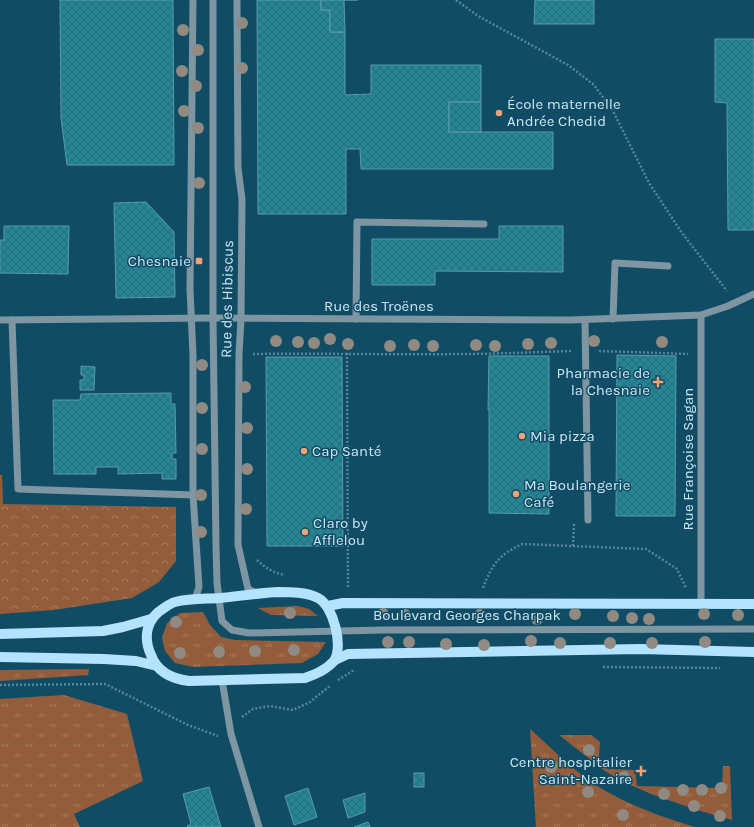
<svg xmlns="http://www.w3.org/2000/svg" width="754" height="827" font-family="Karla,sans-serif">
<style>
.grass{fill:url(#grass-tufts)}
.forest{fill:url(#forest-crowns)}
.building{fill:url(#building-cross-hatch);stroke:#589ba8}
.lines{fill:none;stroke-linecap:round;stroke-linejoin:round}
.path{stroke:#55859a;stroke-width:2.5;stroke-dasharray:2 2;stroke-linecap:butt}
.minor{stroke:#7e95a2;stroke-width:7}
.major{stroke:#b3e3fd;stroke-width:10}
.tree{fill:#918a82}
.poi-dot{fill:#efa376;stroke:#114c65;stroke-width:1.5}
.labels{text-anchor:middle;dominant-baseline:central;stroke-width:3;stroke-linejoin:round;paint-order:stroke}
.poi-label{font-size:15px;fill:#cbe7f6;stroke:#114c65;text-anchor:start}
.street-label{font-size:15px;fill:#cbe7f6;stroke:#114c65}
</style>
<defs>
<pattern id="grass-tufts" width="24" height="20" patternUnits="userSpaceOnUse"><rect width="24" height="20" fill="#935c3a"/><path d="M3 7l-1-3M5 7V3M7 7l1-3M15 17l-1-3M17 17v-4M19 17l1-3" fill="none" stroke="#a57b61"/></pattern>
<pattern id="forest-crowns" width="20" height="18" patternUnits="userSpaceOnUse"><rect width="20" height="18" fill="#935c3a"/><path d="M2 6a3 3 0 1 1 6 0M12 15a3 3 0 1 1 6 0" fill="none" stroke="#a57b61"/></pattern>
<pattern id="building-cross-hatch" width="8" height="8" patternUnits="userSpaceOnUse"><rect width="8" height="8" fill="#248595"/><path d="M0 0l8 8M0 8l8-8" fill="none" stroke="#2e6b77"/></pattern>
</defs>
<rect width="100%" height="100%" fill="#114c65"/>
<g class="grass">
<path d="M298,606L309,609L318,616L271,615L258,608Z"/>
<path d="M203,612L210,625L221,637L235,640L326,642L318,654L302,663L193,667L175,663L165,651L162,638L167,623L180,613Z"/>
<path d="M89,669L88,675L0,681V670Z"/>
<path d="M64,695L127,714L143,781L74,814L80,827H0V699Z"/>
<path d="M530,729C548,745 565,762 583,776C616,801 656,815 695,827H536Z"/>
<path d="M559,735H591L600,742L599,756L608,769L635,770L637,786L722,788L723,766H730L732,820L697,810L651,794L624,782L605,771Z"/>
</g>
<path class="forest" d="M0,475H2L3,504L176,507V561L159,582L132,598L54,610L0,614Z"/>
<g class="building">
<path d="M60,0H173L174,165H67L61,118Z"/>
<path d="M257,0H358H321V10H330V32H345V95L371,94V65H481V102H449V132H553V169H361L360,149H346V214H258Z"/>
<path d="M321,0H344L345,32H330V10H321Z"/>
<path d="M535,0H594V24H534Z"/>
<path d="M715,39H754V230H728L727,103L715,102Z"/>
<rect x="449" y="102" width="32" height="30"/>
<path d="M146,202L174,232L175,297L116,298L114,203Z"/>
<path d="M4,226H69L68,274L0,273V240H4Z"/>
<path d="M499,226H563V272L435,271V285H372V239H499Z"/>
<path d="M617,355L676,356L675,516H616Z"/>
<path d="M489,356H549V514L489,513V409L488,410Z"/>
<path d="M266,357H342L343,546H267Z"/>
<path d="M81,366L95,367L94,390H80V380H84V375H81Z"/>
<path d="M171,393V404H175L176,453H172V459H176V479H162V473L118,474V467H96V474H54L53,400H80L81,394Z"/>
<rect x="414" y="773" width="10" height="14"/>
<path d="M209,787L221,827H188L187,826L191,824L183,794Z"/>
<path d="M308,788L317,817L294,825L285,796Z"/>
<path d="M365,793V812L348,818L343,800Z"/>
<path d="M368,822L370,827H354Z"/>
</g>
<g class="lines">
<g class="path">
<path d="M456,0L478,16L568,65L593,84L612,109L649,183L682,233L727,291"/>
<path d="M599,351L688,354"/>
<path d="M347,353L348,588"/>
<path d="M253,354C322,353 391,355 460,354C497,354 535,352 572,351"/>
<path d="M573,546L574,524"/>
<path d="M257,560C265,568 274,573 285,575"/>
<path d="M483,588C492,564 499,555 522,544L646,549L677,569L686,588"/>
<path d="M603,667L720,668"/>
<path d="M338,680L354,670"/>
<path d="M0,685L105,684L188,725L218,736"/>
<path d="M242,717L253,709L270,706L293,710L310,702L331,685"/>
</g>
<g class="minor">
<path d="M193,0L190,289L193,355V495L199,587L195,599"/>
<path d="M213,0V318L216,546L217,583L222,621L232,630L249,633L383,630L754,629"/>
<path d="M237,0L238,168L242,199L241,319L239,354L238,545L248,589L256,593"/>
<path d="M701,315V603"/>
<path d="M356,319L357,222L484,224"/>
<path d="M613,319L615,263L668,266"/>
<path d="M0,320L213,318L571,320L701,315L728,306L754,294"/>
<path d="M12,320L18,489L193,495"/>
<path d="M585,320L588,520"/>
<path d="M222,680L231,734L259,827"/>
</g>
<g class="major">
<path d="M278,592C291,592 306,592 318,598C333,605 344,647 334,661C326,670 316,674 305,678L189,681C173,679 157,672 151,655C143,637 146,619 164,608C167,606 171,603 175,602C190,598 205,599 220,598C240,596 259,593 278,592Z"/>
<path d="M328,606L343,603L754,604"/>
<path d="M0,634L103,631L123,627L151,619"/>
<path d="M0,657L104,659L136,661L157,666"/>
<path d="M335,660L348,654L641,649L754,652"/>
</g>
</g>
<g class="tree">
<circle cx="242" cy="23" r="6"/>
<circle cx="183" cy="30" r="6"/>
<circle cx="198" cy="50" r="6"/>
<circle cx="242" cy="68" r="6"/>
<circle cx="182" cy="71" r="6"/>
<circle cx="196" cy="86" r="6"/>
<circle cx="184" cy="111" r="6"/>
<circle cx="198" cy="128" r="6"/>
<circle cx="199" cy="183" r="6"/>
<circle cx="330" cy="339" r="6"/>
<circle cx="276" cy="341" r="6"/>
<circle cx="594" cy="341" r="6"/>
<circle cx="298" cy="342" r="6"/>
<circle cx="662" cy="342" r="6"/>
<circle cx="314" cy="343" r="6"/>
<circle cx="551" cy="343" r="6"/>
<circle cx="348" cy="344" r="6"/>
<circle cx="528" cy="344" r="6"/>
<circle cx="414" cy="345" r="6"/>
<circle cx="476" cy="345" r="6"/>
<circle cx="390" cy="346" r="6"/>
<circle cx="433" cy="346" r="6"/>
<circle cx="495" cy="346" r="6"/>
<circle cx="202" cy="365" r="6"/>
<circle cx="245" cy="387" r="6"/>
<circle cx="202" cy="408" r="6"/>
<circle cx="247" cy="428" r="6"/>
<circle cx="202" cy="449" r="6"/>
<circle cx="247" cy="469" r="6"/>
<circle cx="201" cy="495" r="6"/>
<circle cx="246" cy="509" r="6"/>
<circle cx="201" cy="532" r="6"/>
<circle cx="290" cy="613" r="6"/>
<circle cx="383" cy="614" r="6"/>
<circle cx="575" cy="614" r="6"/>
<circle cx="704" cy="614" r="6"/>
<circle cx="405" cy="615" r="6"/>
<circle cx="480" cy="615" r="6"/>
<circle cx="738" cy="615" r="6"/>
<circle cx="613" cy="616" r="6"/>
<circle cx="632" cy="618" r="6"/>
<circle cx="537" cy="619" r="6"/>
<circle cx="649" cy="619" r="6"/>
<circle cx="176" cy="622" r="6"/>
<circle cx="531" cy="641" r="6"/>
<circle cx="388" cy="642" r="6"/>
<circle cx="409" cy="642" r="6"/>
<circle cx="705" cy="642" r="6"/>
<circle cx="560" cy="643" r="6"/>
<circle cx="610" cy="643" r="6"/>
<circle cx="652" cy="643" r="6"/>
<circle cx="446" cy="644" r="6"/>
<circle cx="484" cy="645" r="6"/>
<circle cx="294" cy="650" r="6"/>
<circle cx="255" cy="651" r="6"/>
<circle cx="219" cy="652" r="6"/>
<circle cx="180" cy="653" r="6"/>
<circle cx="589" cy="750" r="6"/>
<circle cx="551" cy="767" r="6"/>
<circle cx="624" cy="777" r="6"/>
<circle cx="721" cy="788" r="6"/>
<circle cx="683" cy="790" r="6"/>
<circle cx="702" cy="790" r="6"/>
<circle cx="588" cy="792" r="6"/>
<circle cx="664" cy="794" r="6"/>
<circle cx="694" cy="806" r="6"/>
<circle cx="623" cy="815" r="6"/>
<circle cx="720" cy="816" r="6"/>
</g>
<g class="poi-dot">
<circle cx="499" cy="113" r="4"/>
<rect x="195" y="257" width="8" height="8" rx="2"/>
<path d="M656 376h4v4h4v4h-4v4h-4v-4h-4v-4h4z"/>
<circle cx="522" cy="436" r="4"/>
<circle cx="304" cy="451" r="4"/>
<circle cx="516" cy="494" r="4"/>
<circle cx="305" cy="532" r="4"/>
<path d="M639 765h4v4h4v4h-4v4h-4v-4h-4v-4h4z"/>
</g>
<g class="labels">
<g class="poi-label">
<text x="507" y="104">École maternelle<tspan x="507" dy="17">Andrée Chedid</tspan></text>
<text x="191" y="261" text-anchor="end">Chesnaie</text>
<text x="650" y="373" text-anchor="end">Pharmacie de<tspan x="650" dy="17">la Chesnaie</tspan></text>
<text x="530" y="436">Mia pizza</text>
<text x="312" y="451">Cap Santé</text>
<text x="524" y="485">Ma Boulangerie<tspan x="524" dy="17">Café</tspan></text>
<text x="313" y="523">Claro by<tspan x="313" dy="17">Afflelou</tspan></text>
<text x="632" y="762" text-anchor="end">Centre hospitalier<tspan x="632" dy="17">Saint-Nazaire</tspan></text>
</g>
<g class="street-label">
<text transform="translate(227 299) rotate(-89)">Rue des Hibiscus</text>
<text x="379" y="306">Rue des Troënes</text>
<text transform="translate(688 459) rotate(-90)">Rue Françoise Sagan</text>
<text x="467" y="615">Boulevard Georges Charpak</text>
</g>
</g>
</svg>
